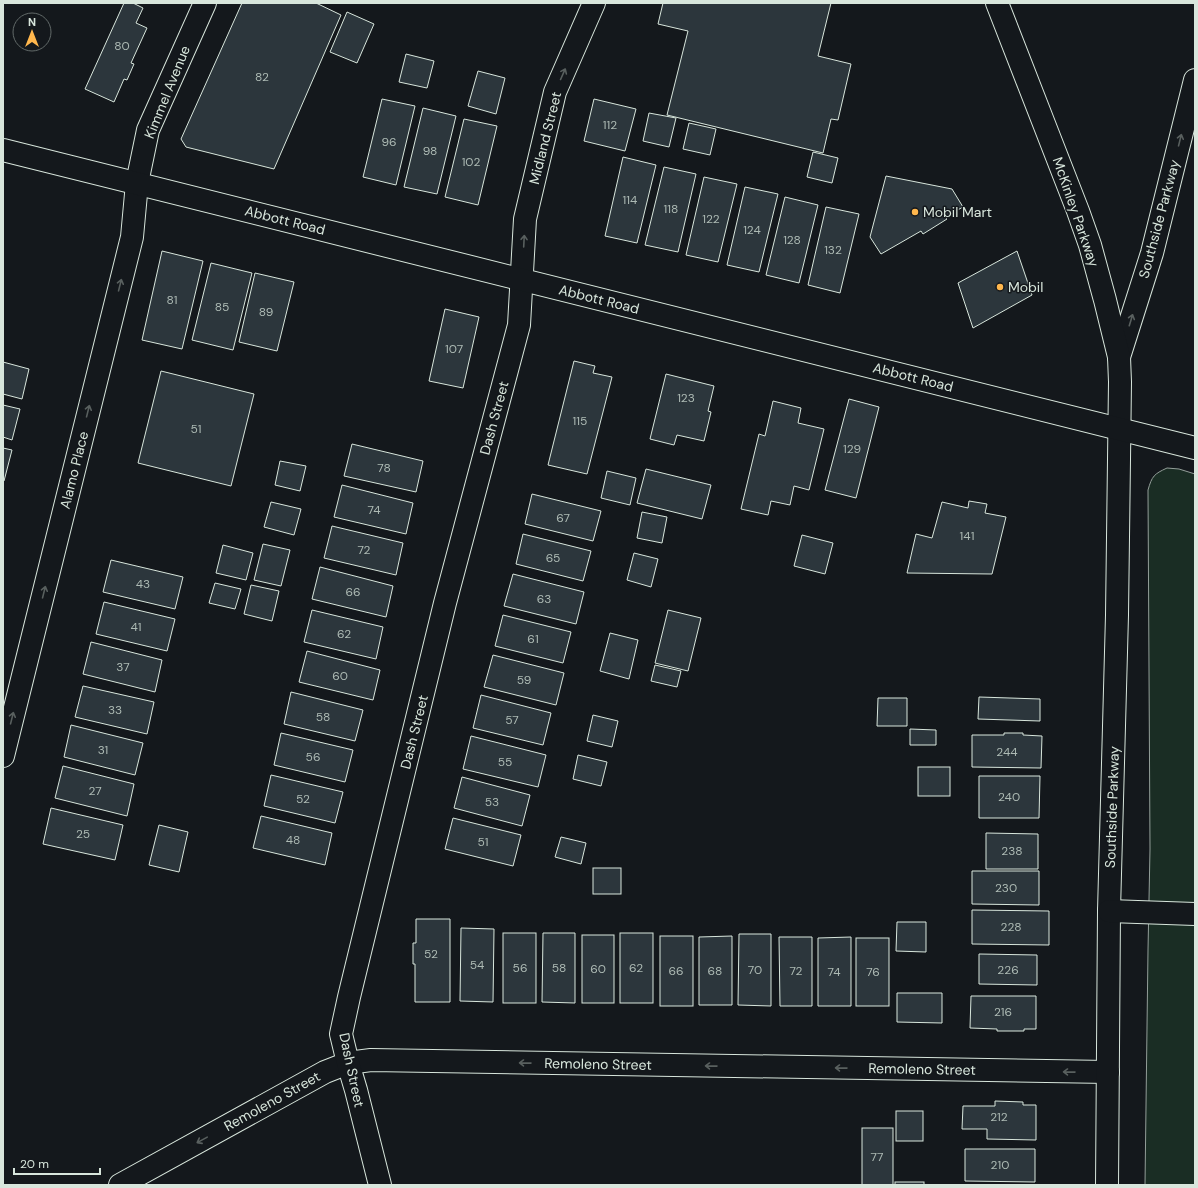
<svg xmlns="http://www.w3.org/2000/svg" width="1198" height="1188" font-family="'DM Sans',sans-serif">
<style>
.green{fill:#1a2d24;stroke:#939e99}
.building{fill:#2c363c;stroke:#d8e6dc}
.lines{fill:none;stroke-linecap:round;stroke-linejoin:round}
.street-casing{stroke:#d8e6dc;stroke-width:24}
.secondary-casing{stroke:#d8e6dc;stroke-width:24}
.street{stroke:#14181c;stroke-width:22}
.secondary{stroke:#14181c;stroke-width:22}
.oneway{stroke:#59605f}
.poi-dot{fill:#ffb74d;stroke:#14181c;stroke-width:1.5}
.labels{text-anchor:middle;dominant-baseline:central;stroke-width:3;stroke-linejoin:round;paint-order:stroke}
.number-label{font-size:12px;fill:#adbab4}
.street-label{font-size:14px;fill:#d8e6dc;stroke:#14181c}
.poi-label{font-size:14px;fill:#d8e6dc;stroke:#14181c;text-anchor:start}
</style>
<rect width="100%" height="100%" fill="#14181c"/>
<path class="green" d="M1167,468L1179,469L1195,474V1185H1145L1148,950L1150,849L1148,490C1152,476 1154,474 1167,468Z"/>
<g class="building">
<path d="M124,3H133L143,8L136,23L147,28L131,63L134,64L127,80L124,79L114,102L85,89Z"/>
<path d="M242,3H316L341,15L274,169L186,147L181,139Z"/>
<path d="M663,3H831L818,56L851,64L838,120L831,119L823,153L667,115L688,31L658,24Z"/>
<path d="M347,12L374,24L357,63L330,52Z"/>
<path d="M406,54L434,61L427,88L399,82Z"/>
<path d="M478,71L505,78L496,114L468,106Z"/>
<path d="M382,99L415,106L396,185L363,177Z"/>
<path d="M594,99L636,109L625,151L584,141Z"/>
<path d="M423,108L456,116L437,194L404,187Z"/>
<path d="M649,113L676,118L669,147L643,141Z"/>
<path d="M464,119L497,126L478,205L445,197Z"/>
<path d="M689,123L716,129L710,155L683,149Z"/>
<path d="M813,152L838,158L832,183L807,177Z"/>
<path d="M623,157L656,165L637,243L605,236Z"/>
<path d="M664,167L696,174L678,252L645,245Z"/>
<path d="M886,176L952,189L963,207L945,217L947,219L923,234L921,231L881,254L870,237Z"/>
<path d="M704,177L737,184L718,262L686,255Z"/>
<path d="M745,187L778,194L759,272L727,265Z"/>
<path d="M785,197L818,205L799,283L766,275Z"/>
<path d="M826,207L859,214L840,293L808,285Z"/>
<path d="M162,251L203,261L182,349L142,340Z"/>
<path d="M1017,251L1032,295L973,328L958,283Z"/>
<path d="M211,263L252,273L233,350L192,340Z"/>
<path d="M255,273L294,282L277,351L239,342Z"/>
<path d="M445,309L479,317L463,388L429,381Z"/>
<path d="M574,361L595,366L593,373L612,377L587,474L548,465Z"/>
<path d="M3,362L29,369L22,399L3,394Z"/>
<path d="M161,371L254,394L231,486L138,463Z"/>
<path d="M666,374L714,386L708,411L711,412L704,441L677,435L674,445L650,439Z"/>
<path d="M849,399L879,407L856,498L825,490Z"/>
<path d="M773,401L801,408L798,423L824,429L809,490L794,486L790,505L771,501L768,515L741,509L759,434L765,436Z"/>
<path d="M3,405L20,409L12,440L3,437Z"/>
<path d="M352,444L423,461L416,492L344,476Z"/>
<path d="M3,448L12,450L4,481L3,480Z"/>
<path d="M280,461L306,466L300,491L275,485Z"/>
<path d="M646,469L711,485L702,519L637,503Z"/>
<path d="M607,471L636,478L630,505L601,498Z"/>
<path d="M342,485L413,503L406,534L334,517Z"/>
<path d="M532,494L601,511L593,541L525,524Z"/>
<path d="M969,501L987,504L985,513L1006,517L992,574L907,573L916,534L932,538L942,502L968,508Z"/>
<path d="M271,502L301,509L294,535L264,527Z"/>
<path d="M642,512L667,517L662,543L637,538Z"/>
<path d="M332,526L403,543L396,575L324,558Z"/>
<path d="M523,534L591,551L583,581L516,564Z"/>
<path d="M802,535L833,543L825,574L794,566Z"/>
<path d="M263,544L290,550L281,586L254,580Z"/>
<path d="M223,545L253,553L246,580L216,573Z"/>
<path d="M634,553L658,559L651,587L627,580Z"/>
<path d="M111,560L183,577L175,609L103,592Z"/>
<path d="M320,567L393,586L386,617L312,599Z"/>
<path d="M513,574L584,592L576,624L504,606Z"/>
<path d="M215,583L241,589L235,609L209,603Z"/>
<path d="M251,585L279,591L272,621L244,614Z"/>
<path d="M104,602L175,619L167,651L96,634Z"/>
<path d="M312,610L383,627L376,659L304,642Z"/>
<path d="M668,610L701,618L688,671L655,663Z"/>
<path d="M503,615L571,632L563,663L495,646Z"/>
<path d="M610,633L638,640L629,679L600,671Z"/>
<path d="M91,642L162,660L155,692L83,674Z"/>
<path d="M307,651L380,670L373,700L299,682Z"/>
<path d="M493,655L564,673L556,705L484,687Z"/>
<path d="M655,665L681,671L677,687L651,681Z"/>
<path d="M83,686L154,702L147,734L75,717Z"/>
<path d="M291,692L363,710L355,741L284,724Z"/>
<path d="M481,695L551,713L543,745L473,728Z"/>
<path d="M979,697L1040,699V721L978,719Z"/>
<path d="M878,698H907V726H877Z"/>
<path d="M593,715L618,721L612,747L587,741Z"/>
<path d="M71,725L143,743L135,775L64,757Z"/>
<path d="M910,729L936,730V745H910Z"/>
<path d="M281,733L353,750L345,782L274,765Z"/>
<path d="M1004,733H1023V735L1042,736L1041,768L972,767V735H1004Z"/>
<path d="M471,736L546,755L538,787L463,769Z"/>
<path d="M578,755L607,762L601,786L573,779Z"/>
<path d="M63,766L134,784L127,816L55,798Z"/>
<rect x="918" y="767" width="32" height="29"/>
<path d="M271,775L343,792L335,823L264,806Z"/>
<path d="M979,776H1040L1039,818H979Z"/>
<path d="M462,777L530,795L522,826L454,808Z"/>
<path d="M51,808L123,825L115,860L43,844Z"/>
<path d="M261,816L332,833L325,865L253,848Z"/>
<path d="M453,818L521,835L513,866L445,849Z"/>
<path d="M159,825L188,832L179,872L149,865Z"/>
<path d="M986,833L1038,834V869H986Z"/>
<path d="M561,837L586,843L581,864L555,857Z"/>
<rect x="593" y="868" width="28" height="26"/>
<path d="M972,871H1039V905L972,904Z"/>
<path d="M972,910L1049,911V945L972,944Z"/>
<path d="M416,919H450V1002H415V964H413V943H416Z"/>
<path d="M897,922H926V952L896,951Z"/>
<path d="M461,928L494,929L493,1002L460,1001Z"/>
<rect x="503" y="933" width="33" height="70"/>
<path d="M543,933H575V1003L542,1002Z"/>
<rect x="620" y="933" width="33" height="70"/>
<path d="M739,934H771V1006L738,1005Z"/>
<rect x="582" y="935" width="32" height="68"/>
<rect x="660" y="936" width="33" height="70"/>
<path d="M732,936V1005H699V937Z"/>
<path d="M779,937H812V1006H780Z"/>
<path d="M851,937V1006H818V938Z"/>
<rect x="856" y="938" width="33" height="68"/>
<path d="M979,954L1037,955V985L979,984Z"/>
<path d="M897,993H942V1023L897,1022Z"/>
<path d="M971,996H1036V1029H1024V1031H997V1029L970,1028Z"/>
<path d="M995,1101L1023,1102V1105H1036V1140L987,1139V1129H962L963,1106H995Z"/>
<rect x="896" y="1111" width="27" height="30"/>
<rect x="862" y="1128" width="31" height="57"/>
<path d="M965,1149H1035V1182L965,1181Z"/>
<rect x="895" y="1182" width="29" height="3"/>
</g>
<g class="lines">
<defs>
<g id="street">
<path d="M1119,357L1152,253L1195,80"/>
<path d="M3,756L132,237L137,183L148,130L205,3"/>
<path d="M120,1185L325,1072L348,1063L371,1060L1108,1072"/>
<path d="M380,1185L356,1090L348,1063L341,1034L349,997L445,603L519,325L525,219L555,92L594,3"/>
</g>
<g id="secondary">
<path d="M997,3L1078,211L1090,245L1105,300L1119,357L1120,382L1117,615L1109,911L1107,1185"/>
<path d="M3,150L1195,448"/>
<path d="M1109,911L1195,914"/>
</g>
</defs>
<use href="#street" class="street-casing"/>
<use href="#secondary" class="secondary-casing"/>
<use href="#street" class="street"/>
<use href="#secondary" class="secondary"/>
</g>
<defs><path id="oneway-shaft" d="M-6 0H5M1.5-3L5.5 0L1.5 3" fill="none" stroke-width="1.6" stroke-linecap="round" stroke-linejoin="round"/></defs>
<g class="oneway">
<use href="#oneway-shaft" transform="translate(563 74) rotate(-66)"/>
<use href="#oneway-shaft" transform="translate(1180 140) rotate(-76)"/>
<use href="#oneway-shaft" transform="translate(524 241) rotate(-87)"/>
<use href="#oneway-shaft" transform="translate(120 285) rotate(-76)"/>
<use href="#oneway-shaft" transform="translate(1131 320) rotate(-73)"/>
<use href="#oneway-shaft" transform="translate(88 411) rotate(-76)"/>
<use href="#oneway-shaft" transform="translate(44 592) rotate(-76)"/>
<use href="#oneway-shaft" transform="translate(12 718) rotate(-76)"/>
<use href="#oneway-shaft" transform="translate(525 1063) rotate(-179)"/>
<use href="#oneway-shaft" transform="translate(711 1066) rotate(-179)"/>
<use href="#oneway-shaft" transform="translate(841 1068) rotate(-179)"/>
<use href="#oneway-shaft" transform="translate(1069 1072) rotate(-179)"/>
<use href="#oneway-shaft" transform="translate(202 1140) rotate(151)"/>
</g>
<g class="poi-dot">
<circle cx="915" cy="212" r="4"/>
<circle cx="1000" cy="287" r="4"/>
</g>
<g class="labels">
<g class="number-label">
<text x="122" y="46">80</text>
<text x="262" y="77">82</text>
<text x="610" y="125">112</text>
<text x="389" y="142">96</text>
<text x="430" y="151">98</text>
<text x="471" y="162">102</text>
<text x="630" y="200">114</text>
<text x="671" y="209">118</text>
<text x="711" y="219">122</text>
<text x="752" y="230">124</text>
<text x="792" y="240">128</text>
<text x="833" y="250">132</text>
<text x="172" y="300">81</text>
<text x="222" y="307">85</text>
<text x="266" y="312">89</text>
<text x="454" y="349">107</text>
<text x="686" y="398">123</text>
<text x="580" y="421">115</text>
<text x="196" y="429">51</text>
<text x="852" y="449">129</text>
<text x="384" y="468">78</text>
<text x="374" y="510">74</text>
<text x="563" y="518">67</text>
<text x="967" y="536">141</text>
<text x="364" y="550">72</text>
<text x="553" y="558">65</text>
<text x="143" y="584">43</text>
<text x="353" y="592">66</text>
<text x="544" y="599">63</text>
<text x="136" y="627">41</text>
<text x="344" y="634">62</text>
<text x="533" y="639">61</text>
<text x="123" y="667">37</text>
<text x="340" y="676">60</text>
<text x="524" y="680">59</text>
<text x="115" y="710">33</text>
<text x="323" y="717">58</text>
<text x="512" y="720">57</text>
<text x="103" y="750">31</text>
<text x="1007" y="752">244</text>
<text x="313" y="757">56</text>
<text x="505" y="762">55</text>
<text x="95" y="791">27</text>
<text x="1009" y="797">240</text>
<text x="303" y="799">52</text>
<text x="492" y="802">53</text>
<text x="83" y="834">25</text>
<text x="293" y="840">48</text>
<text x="483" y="842">51</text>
<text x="1012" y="851">238</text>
<text x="1006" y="888">230</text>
<text x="1011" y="927">228</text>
<text x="431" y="954">52</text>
<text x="477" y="965">54</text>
<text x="520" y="968">56</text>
<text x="559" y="968">58</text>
<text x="636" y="968">62</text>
<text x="598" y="969">60</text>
<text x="755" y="970">70</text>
<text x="1008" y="970">226</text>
<text x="676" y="971">66</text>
<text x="715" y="971">68</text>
<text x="796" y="971">72</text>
<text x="834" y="972">74</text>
<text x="873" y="972">76</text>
<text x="1003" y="1012">216</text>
<text x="999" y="1117">212</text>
<text x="877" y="1157">77</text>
<text x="1000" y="1165">210</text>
</g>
<g class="street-label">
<text transform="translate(167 92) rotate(-68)">Kimmel Avenue</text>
<text transform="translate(545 138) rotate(-76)">Midland Street</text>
<text transform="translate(1076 212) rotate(71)">McKinley Parkway</text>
<text transform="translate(1159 219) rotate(-75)">Southside Parkway</text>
<text transform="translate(285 220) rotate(14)">Abbott Road</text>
<text transform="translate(599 299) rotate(14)">Abbott Road</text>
<text transform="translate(913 377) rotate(14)">Abbott Road</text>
<text transform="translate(494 418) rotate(-75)">Dash Street</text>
<text transform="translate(74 470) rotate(-76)">Alamo Place</text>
<text transform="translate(414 732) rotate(-76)">Dash Street</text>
<text transform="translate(1112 807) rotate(-88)">Southside Parkway</text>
<text transform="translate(598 1064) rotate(1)">Remoleno Street</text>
<text transform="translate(922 1069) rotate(1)">Remoleno Street</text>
<text transform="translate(352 1070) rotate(78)">Dash Street</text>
<text transform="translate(272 1101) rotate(-29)">Remoleno Street</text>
</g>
<g class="poi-label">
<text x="923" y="212">Mobil Mart</text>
<text x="1008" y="287">Mobil</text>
</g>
</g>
<rect width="1198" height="1188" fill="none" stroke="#d8e6dc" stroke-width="8"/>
<g transform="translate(32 32)"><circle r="19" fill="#14181c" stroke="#626a69"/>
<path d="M0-3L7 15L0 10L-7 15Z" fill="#ffb74d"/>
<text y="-6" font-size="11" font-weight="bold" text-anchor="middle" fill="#d8e6dc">N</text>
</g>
<path d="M14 1168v6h86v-6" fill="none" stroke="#d8e6dc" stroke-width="2"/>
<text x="20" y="1168" font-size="12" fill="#d8e6dc" stroke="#14181c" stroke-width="3" paint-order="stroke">20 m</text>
</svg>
